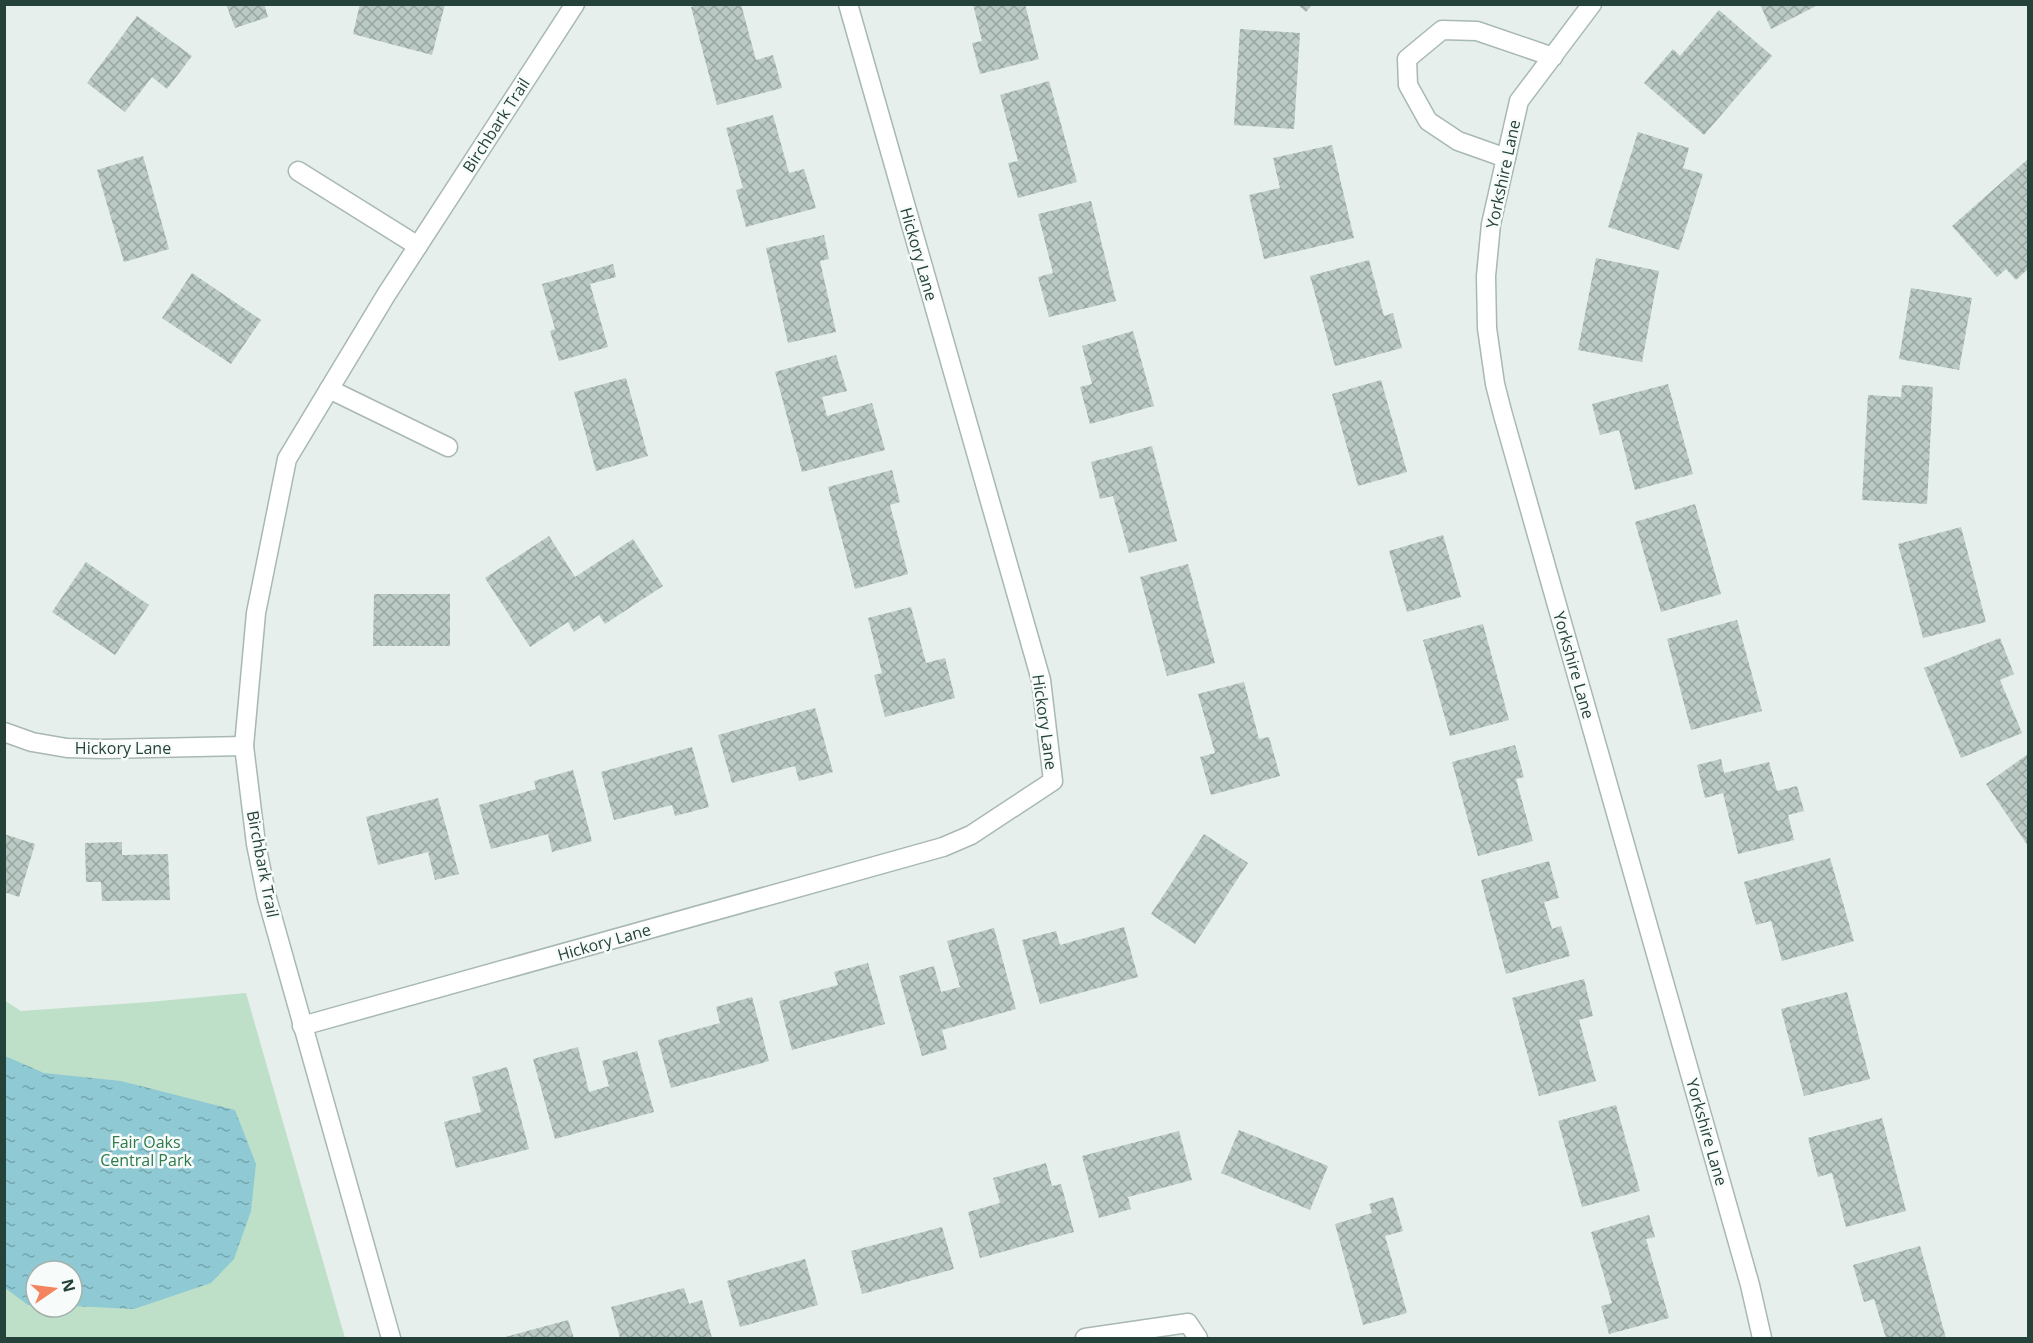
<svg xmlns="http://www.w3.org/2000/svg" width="2033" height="1343" font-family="'Open Sans',sans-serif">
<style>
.park{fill:#bfe0c8;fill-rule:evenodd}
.water{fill:url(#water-ripples)}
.building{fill:url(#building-cross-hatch)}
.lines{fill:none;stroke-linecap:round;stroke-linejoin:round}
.street-casing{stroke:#a8b8b2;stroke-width:21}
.street{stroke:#fff;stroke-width:18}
.labels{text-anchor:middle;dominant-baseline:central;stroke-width:5;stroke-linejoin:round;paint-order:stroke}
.street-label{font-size:16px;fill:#24423a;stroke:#f7fbf9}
.park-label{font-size:16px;fill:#2d7a4b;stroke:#f7fbf9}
</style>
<defs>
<pattern id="water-ripples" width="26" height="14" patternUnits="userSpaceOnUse" patternTransform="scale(1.5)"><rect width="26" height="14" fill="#8ec9d4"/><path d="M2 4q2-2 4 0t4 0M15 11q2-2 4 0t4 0" fill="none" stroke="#74a5ad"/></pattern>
<pattern id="building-cross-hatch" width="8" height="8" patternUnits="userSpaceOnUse" patternTransform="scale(1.5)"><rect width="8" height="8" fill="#bbcac4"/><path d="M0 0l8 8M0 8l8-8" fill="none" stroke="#98a6a0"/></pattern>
</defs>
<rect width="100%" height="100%" fill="#e6efeb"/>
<path class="park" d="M246,993L345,1338H5L4,1000L21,1011L149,1002ZM36,1271H72V1307H36Z"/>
<path class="water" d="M5,1056L44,1073L121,1081L235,1110L256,1164L251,1211L234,1259L211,1283L134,1309L72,1306V1271H36V1305H28L5,1288Z"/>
<g class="building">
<path d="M226,4H264L268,17L235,28Z"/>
<path d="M360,4H445L432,55L353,34Z"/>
<path d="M699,4H741L756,60L773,55L782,88L717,105L691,7Z"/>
<path d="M973,4H1025L1039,59L980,74L972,43L982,41Z"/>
<path d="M1297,4H1313L1306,12Z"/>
<path d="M1760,4H1820L1771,29Z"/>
<path d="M1719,10L1772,56L1704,135L1644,83L1673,49L1680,56Z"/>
<path d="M137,16L192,56L167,89L152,77L125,112L87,83Z"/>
<path d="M1240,29L1300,33L1294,129L1234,125Z"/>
<path d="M1049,81L1077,182L1018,198L1008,163L1018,161L1000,95Z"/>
<path d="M773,115L789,173L804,169L816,208L746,227L736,190L743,188L726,128Z"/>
<path d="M1638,132L1689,148L1683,168L1703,174L1679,250L1608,227Z"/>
<path d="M1332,145L1354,238L1264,259L1249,195L1280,188L1273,158Z"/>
<path d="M143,156L169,249L124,262L97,170Z"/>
<path d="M2028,159V269L2016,280L2006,269L1997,277L1952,226Z"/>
<path d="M1091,201L1116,301L1049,317L1038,277L1053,273L1038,214Z"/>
<path d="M824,235L829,259L820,261L836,332L788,343L766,248Z"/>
<path d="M1596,258L1659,271L1642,362L1578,350Z"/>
<path d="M1369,260L1384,316L1393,313L1402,348L1335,366L1310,276Z"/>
<path d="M613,264L616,277L590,284L608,347L559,361L550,331L555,329L542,284Z"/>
<path d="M192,273L261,320L231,364L162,318Z"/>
<path d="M1911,288L1972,298L1959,370L1899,359Z"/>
<path d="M1133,331L1154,406L1090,424L1080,387L1092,384L1082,346Z"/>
<path d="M836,355L847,391L822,397L827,416L872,403L885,450L802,472L775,372Z"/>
<path d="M626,378L648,456L596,471L574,392Z"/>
<path d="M1381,380L1407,472L1358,486L1332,394Z"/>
<path d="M1668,384L1693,474L1635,490L1619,430L1600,435L1592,404Z"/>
<path d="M1902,385L1933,387L1927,504L1862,500L1868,395L1901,397Z"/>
<path d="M1152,446L1177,541L1129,553L1113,496L1100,499L1091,462Z"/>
<path d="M892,470L900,502L890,505L908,574L855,589L828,487Z"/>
<path d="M1695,504L1721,594L1661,612L1635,522Z"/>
<path d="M1961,527L1986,622L1923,638L1898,544Z"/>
<path d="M1443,535L1461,597L1407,612L1389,551Z"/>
<path d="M549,536L575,577L633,539L663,586L605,624L599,615L574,632L568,622L530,647L485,578Z"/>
<path d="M86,562L149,605L115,655L52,612Z"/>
<path d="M1188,564L1215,663L1167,676L1140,577Z"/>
<path d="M374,594H450V646H373Z"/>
<path d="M911,607L926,663L945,658L955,698L885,717L874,675L882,673L868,618Z"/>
<path d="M1737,620L1762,711L1691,730L1667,639Z"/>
<path d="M1483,624L1509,720L1450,736L1423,640Z"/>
<path d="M2000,638L2014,674L2000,680L2022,733L1961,758L1924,668Z"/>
<path d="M1244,682L1259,739L1269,737L1280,776L1211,795L1200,757L1215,753L1198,694Z"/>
<path d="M815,708L833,772L799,781L795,766L732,783L718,735Z"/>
<path d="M1515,745L1524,777L1516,779L1533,841L1478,856L1452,762Z"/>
<path d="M692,747L709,807L675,816L672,805L614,820L601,772Z"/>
<path d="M2028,754V846L1986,784Z"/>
<path d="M1721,759L1724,773L1769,762L1777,791L1797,786L1804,811L1788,815L1794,840L1738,854L1723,793L1705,798L1697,765Z"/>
<path d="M573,770L592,841L552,852L548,834L491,849L479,805L536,789L534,781Z"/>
<path d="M438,798L459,874L435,880L428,852L378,865L366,817Z"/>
<path d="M4,834L35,844L19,897L4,892Z"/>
<path d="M1204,834L1248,863L1195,944L1151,914Z"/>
<path d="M122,842V855L168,854L170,900L102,901L101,882H86L85,843Z"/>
<path d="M1830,858L1854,941L1782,961L1771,921L1756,925L1744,882Z"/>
<path d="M1549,861L1559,898L1544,902L1552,929L1561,926L1570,956L1506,974L1481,880Z"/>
<path d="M1124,927L1138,977L1040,1004L1022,940L1056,931L1060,945Z"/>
<path d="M994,928L1016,1009L942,1030L947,1049L922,1056L899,976L934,966L941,992L960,987L947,941Z"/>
<path d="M868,963L885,1024L792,1050L779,1001L838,985L834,972Z"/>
<path d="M1584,979L1593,1016L1579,1020L1596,1081L1539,1096L1512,998Z"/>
<path d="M1847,992L1870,1079L1804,1096L1781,1009Z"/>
<path d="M752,997L769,1061L671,1088L658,1040L720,1023L716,1007Z"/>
<path d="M578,1047L589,1092L609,1086L602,1061L637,1051L654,1112L555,1139L533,1059Z"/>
<path d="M507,1067L529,1149L456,1168L444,1122L481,1112L472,1077Z"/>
<path d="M1616,1105L1640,1191L1582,1207L1558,1121Z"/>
<path d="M1882,1118L1906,1211L1846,1227L1832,1173L1818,1177L1808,1138Z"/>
<path d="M1239,1130L1328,1166L1310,1210L1221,1173Z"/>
<path d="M1179,1131L1192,1180L1128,1197L1131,1209L1099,1218L1082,1156Z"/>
<path d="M1046,1163L1052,1186L1061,1184L1074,1232L980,1258L968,1212L1000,1203L993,1178Z"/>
<path d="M1393,1197L1403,1231L1385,1236L1407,1313L1363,1325L1335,1224L1372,1213L1369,1204Z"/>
<path d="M1649,1215L1655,1237L1646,1239L1669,1318L1609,1334L1601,1306L1612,1303L1591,1232Z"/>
<path d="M942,1227L954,1269L862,1294L851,1251Z"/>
<path d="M1920,1246L1946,1338H1886L1874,1299L1864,1302L1853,1265Z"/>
<path d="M805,1259L818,1305L740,1327L727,1281Z"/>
<path d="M684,1288L689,1304L702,1300L712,1338H620L611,1307Z"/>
<path d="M568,1320L574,1338H502Z"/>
</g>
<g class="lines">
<defs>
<g id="street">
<path d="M1592,4L1519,101L1491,224L1486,276L1487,328L1495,384L1503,415L1750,1285L1762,1338"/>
<path d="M1506,158L1458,141L1428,121L1408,85L1407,59L1442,30L1477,31L1553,57"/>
<path d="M298,171L418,246"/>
<path d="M329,389L448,447"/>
<path d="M4,732L32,742L67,748L104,749L244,746"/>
<path d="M302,1026L943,847L971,835L1053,781L1041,680L848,4"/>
<path d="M391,1338L267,898L256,844L244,746L256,613L287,459L386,295L575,4"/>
<path d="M1085,1338L1188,1323L1198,1338"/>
</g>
</defs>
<use href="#street" class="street-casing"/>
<use href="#street" class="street"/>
</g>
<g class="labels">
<g class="street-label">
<text transform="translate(496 125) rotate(-57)">Birchbark Trail</text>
<text transform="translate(1503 174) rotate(-78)">Yorkshire Lane</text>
<text transform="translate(919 254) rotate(74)">Hickory Lane</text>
<text transform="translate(1574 665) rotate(74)">Yorkshire Lane</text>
<text transform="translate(1045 722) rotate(82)">Hickory Lane</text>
<text x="123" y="748">Hickory Lane</text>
<text transform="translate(263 864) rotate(79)">Birchbark Trail</text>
<text transform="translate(604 942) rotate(-16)">Hickory Lane</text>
<text transform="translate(1707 1132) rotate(74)">Yorkshire Lane</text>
</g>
<g class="park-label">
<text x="146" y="1142">Fair Oaks<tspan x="146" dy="18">Central Park</tspan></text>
</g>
</g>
<rect width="2033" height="1343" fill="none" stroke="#24423a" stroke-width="12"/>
<g transform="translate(54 1289) rotate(76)"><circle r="28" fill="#f7fbf9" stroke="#a3b1ad" stroke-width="1.5"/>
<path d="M0-4.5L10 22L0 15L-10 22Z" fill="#f4845f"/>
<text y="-9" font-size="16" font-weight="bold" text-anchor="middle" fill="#24423a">N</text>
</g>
</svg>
